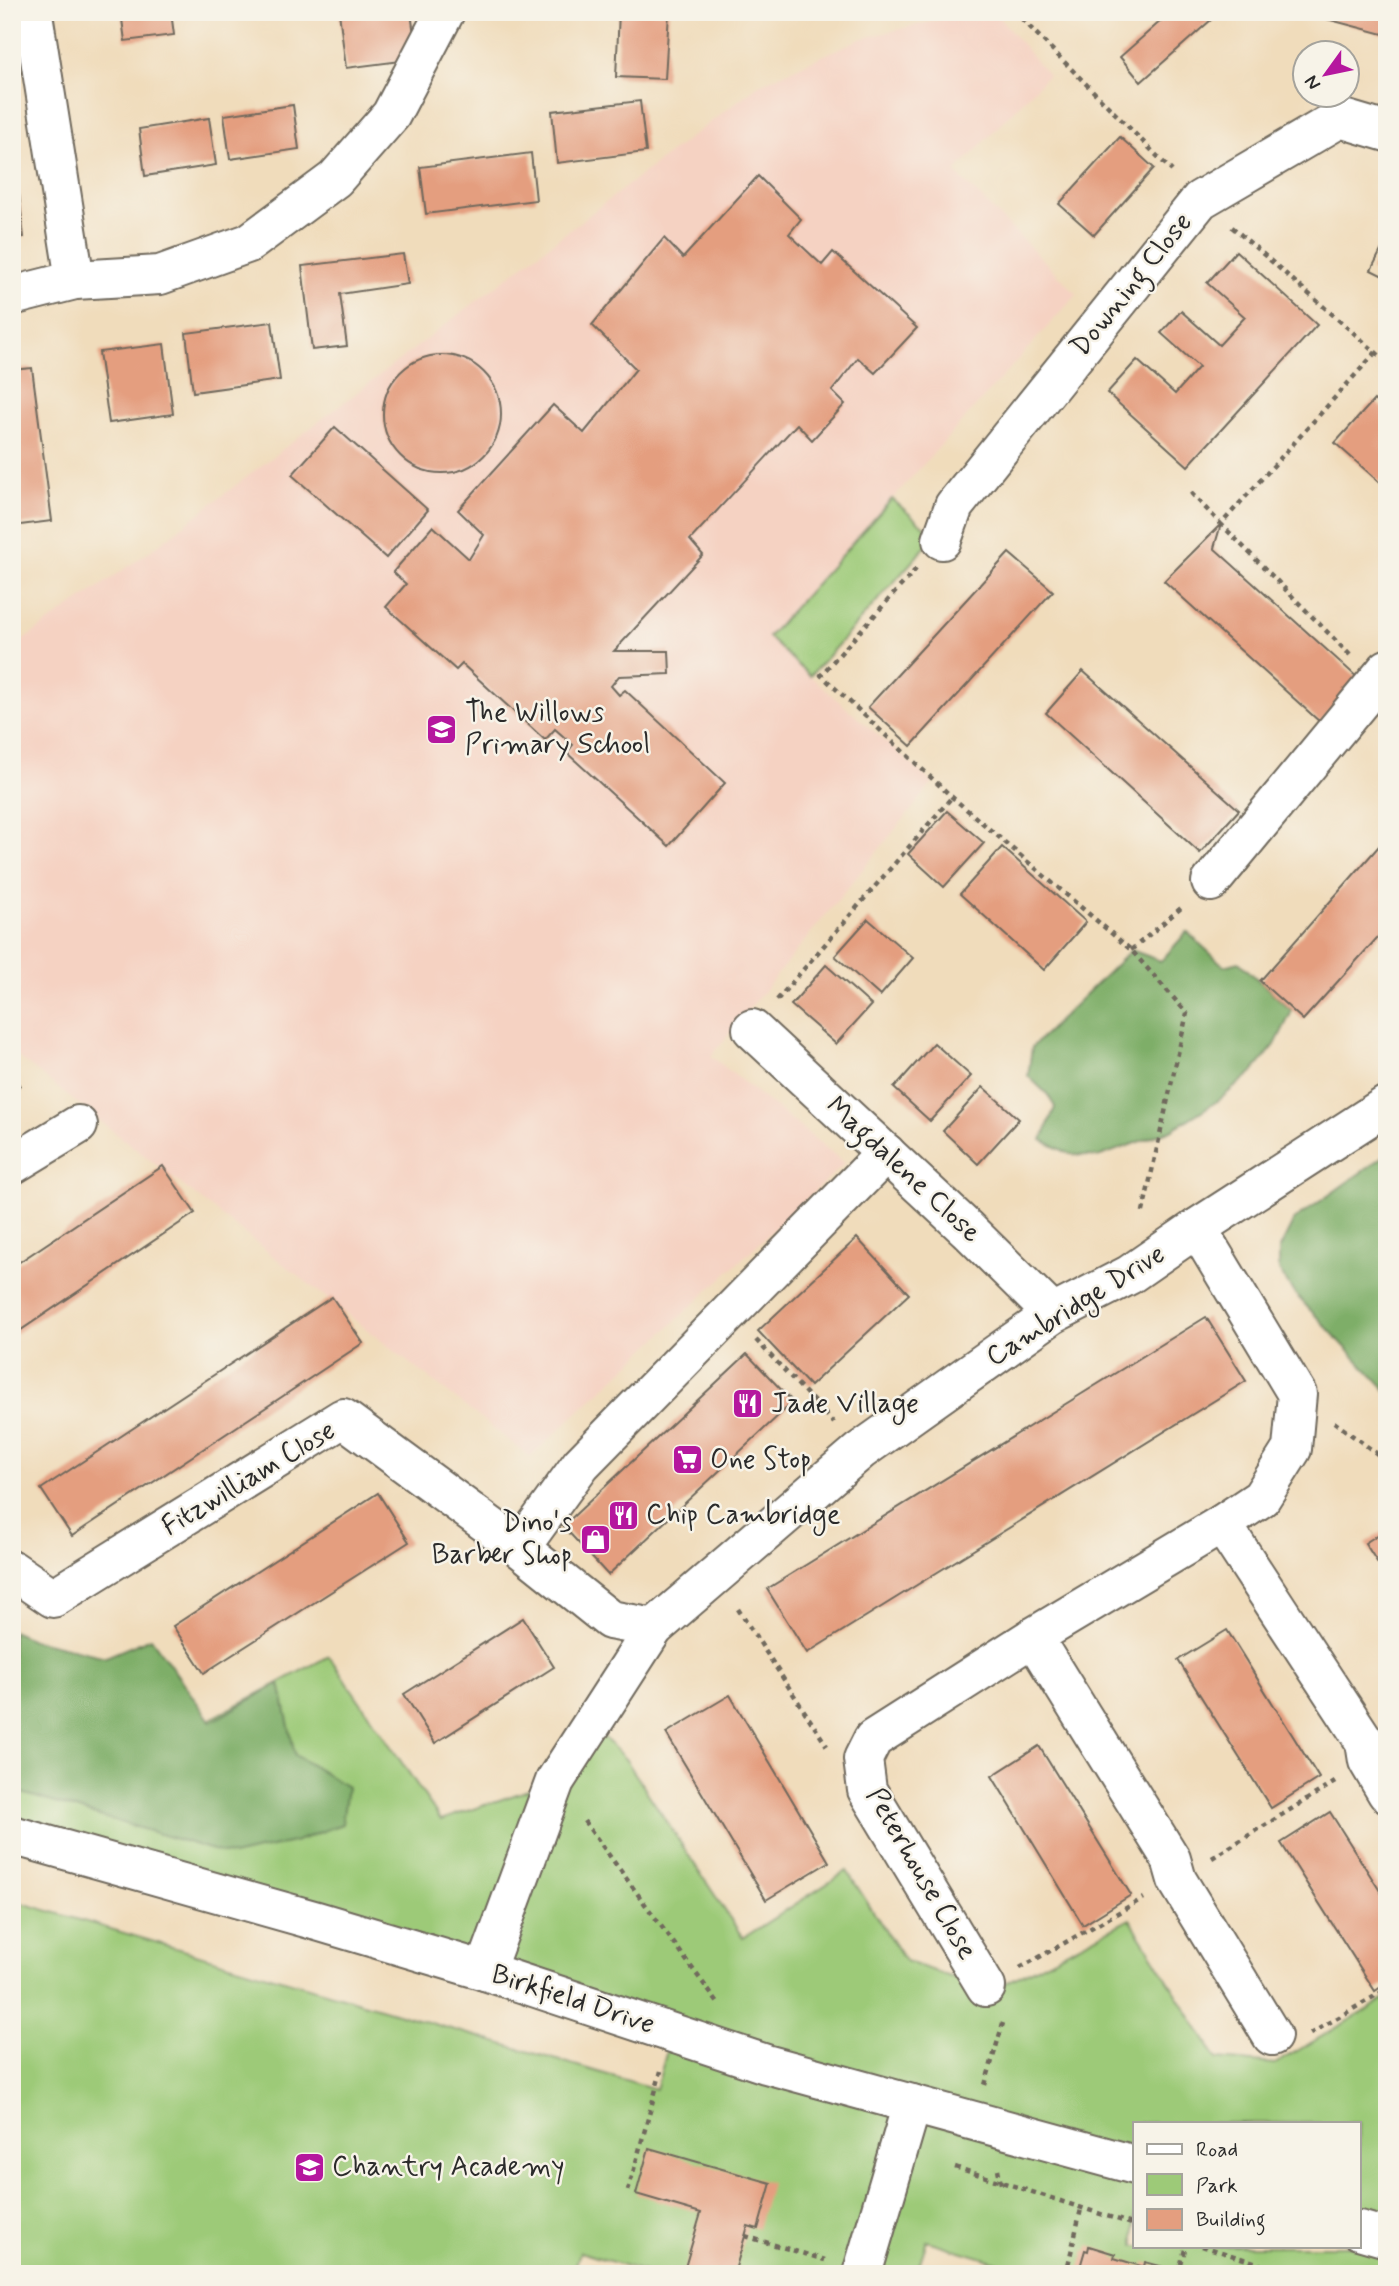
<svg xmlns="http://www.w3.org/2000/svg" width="1399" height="2286" font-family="Mynerve,sans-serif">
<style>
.built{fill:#f5d2c2}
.green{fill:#9dca78;stroke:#647a52;stroke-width:2;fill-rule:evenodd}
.forest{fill:#7eae68;stroke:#546c4a;stroke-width:2}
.building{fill:#e49e7f}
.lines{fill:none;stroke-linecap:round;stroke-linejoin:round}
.minor-casing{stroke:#70695d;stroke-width:42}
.tertiary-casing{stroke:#70695d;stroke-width:42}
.path{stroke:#70695d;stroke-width:4.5;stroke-dasharray:5 5;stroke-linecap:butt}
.minor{stroke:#fff;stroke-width:38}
.tertiary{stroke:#fff;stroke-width:38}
.labels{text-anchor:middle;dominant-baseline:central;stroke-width:5;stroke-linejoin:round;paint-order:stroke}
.street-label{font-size:28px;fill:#2b2b2b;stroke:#f7f3e8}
.poi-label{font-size:28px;fill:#2b2b2b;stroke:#f7f3e8;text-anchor:start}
</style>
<rect width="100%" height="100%" fill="#f7f3e8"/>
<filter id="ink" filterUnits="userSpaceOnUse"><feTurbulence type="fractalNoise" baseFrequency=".0143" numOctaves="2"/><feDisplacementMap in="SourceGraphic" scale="14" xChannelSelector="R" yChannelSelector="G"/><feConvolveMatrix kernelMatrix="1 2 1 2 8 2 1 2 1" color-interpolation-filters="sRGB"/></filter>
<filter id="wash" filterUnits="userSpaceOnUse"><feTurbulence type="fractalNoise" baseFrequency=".00686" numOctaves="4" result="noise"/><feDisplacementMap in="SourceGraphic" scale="28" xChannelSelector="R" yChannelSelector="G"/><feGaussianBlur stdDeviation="1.57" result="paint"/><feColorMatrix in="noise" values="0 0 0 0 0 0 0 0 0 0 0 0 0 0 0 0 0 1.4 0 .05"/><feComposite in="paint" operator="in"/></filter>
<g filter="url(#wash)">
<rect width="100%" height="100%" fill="#f0dcbb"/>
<path class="built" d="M969,12H995L1048,75L955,172L1077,294L768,637L810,676L933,783L711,1056L845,1163L530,1457L12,1052V648L146,554L760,84L860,39Z"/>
<g class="green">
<path d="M892,499L935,536L810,676L768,637Z"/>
<path d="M329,1656L441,1820L555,1781L592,1725L626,1760L743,1938L847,1871L905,1961L990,1991L1130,1919L1217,2059L1275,2064L1387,1998V2274H1036L927,2241L916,2274H652L580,2252L573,2274H12V1900L656,2089L672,2033L12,1835V1679L192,1729ZM1135,2123H1359V2246H1135Z"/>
</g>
<g class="forest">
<path d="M1187,932L1224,966L1239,962L1292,1011L1275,1045L1253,1072L1219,1100L1171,1130L1098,1157L1070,1154L1042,1140L1055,1107L1048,1095L1028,1076L1032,1047L1131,950L1161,961Z"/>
<path d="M1387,1154V1391L1294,1293L1279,1270V1250L1294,1220Z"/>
<path d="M12,1631L33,1640L106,1657L151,1638L211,1722L280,1683L295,1755L347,1787L342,1824L297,1841L233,1856L12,1790Z"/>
</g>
<g id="blocks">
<g class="building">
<path d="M121,12H171L174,35L125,41Z"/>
<path d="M339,12H411L417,59L346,68Z"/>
<path d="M619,12H669L665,79L616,77Z"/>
<path d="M1171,12H1220L1141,82L1120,57Z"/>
<path d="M1304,12H1387V35L1304,13Z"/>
<path d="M640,101L646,152L557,163L552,111Z"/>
<path d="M293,105L299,149L230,159L224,115Z"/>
<path d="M209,118L216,165L145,176L139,129Z"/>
<path d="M1120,137L1154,168L1094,235L1059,204Z"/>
<path d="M531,153L536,200L426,214L420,167Z"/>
<path d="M758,176L801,219L789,234L822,265L833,252L917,328L875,373L858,358L832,391L845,404L812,440L797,424L690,540L703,555L614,651H669L670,674L619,676L611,686L619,695L625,690L725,783L669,846L567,753L573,745L555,729L545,740L462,664L456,670L386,607L406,584L393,572L433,526L469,559L484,535L458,510L553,405L584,433L636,369L592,325L664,238L683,258Z"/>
<path d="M18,185L24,237L12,238V186Z"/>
<path d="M1387,239V278L1371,270Z"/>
<path d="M1236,251L1317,325L1188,466L1107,393L1137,360L1175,394L1199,367L1161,333L1181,311L1219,345L1245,317L1207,283Z"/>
<path d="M403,254L408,284L340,294L347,346L312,350L302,266Z"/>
<path d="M272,322L280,380L193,392L186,333Z"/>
<path d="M164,344L173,414L109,423L99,352Z"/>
<circle cx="442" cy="414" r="59"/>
<path d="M32,368L52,521L12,526V370Z"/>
<path d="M1374,400L1387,412V489L1335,443Z"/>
<path d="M335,427L428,510L386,558L292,475Z"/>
<path d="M1221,524L1214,548L1359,679L1320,722L1164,581Z"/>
<path d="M1009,553L1053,591L911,746L868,707Z"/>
<path d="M1083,671L1239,810L1200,853L1046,713Z"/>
<path d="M947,811L984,843L944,887L908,854Z"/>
<path d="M1387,837V927L1303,1020L1260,981Z"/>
<path d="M1002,847L1086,922L1044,970L960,894Z"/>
<path d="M868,919L913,958L880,996L835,956Z"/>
<path d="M826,965L871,1005L836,1044L791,1005Z"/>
<path d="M934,1043L971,1076L930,1121L894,1088Z"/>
<path d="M12,1079L20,1085L12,1095Z"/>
<path d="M983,1087L1019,1119L978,1164L943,1131Z"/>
<path d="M163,1166L195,1213L12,1336V1267Z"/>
<path d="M857,1238L909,1294L810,1386L758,1331Z"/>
<path d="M332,1297L363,1343L72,1536L41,1489Z"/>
<path d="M1206,1317L1246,1381L807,1653L767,1589Z"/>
<path d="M747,1354L793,1402L608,1575L563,1526Z"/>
<path d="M378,1493L409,1542L204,1673L173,1626Z"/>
<path d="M1387,1529V1577L1365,1543Z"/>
<path d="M523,1618L554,1667L435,1743L404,1694Z"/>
<path d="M1227,1630L1319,1778L1271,1808L1178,1660Z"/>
<path d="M730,1695L829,1862L766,1900L666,1733Z"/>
<path d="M1039,1746L1131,1895L1083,1925L992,1776Z"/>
<path d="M1330,1812L1387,1902V1983L1375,1991L1281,1843Z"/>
<path d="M649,2148L771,2183L758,2229L748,2226L734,2274H683L701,2213L636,2194Z"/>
<path d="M1089,2246L1115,2254L1114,2258L1144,2267L1145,2262L1171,2269L1170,2274H1078L1085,2250L1088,2251Z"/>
</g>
</g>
</g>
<g filter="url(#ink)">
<use href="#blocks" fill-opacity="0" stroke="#70695d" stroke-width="2"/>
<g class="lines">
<defs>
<g id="minor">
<path d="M12,15L33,14L75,280"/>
<path d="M12,296L75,280L160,275L249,243L335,179L391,115L445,12"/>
<path d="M942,540L954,506L1200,200L1340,118L1387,132"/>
<path d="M1211,882L1387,669"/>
<path d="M752,1029L967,1229L1053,1314"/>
<path d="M12,1165L78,1125"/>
<path d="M1197,1228L1297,1394L1292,1449L1261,1498L1222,1524L1365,1742L1368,1761L1387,1793"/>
<path d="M520,1548L581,1464L886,1153"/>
<path d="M12,1570L53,1598L343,1418L520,1548L610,1620L654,1628"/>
<path d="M1033,1637L1171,1859L1177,1880L1272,2036"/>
<path d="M986,1987L867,1790L863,1759L873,1739L1033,1637L1222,1524"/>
</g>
<g id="tertiary">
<path d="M12,1835L317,1921L485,1971L766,2064L1135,2165"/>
<path d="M485,1971L555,1781L654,1628L860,1451L1053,1314L1129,1275L1197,1228L1387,1105"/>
<path d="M1359,2230L1387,2238"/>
<path d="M862,2274L912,2104"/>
</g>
</defs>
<use href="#minor" class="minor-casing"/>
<use href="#tertiary" class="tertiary-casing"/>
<g class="path">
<path d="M823,12H832"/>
<path d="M1015,12L1172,171"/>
<path d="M1232,227L1387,362"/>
<path d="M1191,493L1221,524"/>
<path d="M916,569L821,675L952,797L1131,950L1187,1013L1142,1216"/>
<path d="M1350,655L1221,524L1376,352"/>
<path d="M1131,950L1181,908"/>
<path d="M777,1000L952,797"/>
<path d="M756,1340L834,1423"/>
<path d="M1334,1422L1387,1461"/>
<path d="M738,1609L827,1746"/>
<path d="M584,1821L720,2006"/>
<path d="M1212,1858L1335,1782"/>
<path d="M1020,1968L1144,1898"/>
<path d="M1310,2034L1387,1989"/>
<path d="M985,2085L1003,2023"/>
<path d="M955,2167L1135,2225"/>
<path d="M998,2169L1001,2184"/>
<path d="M628,2191L661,2071"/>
<path d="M745,2236L825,2260"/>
<path d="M1202,2246L1257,2263L1279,2274"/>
<path d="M1066,2274L1081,2209"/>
<path d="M1178,2274L1186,2246"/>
</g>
<use href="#minor" class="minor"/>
<use href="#tertiary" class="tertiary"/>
</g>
</g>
<defs>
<symbol id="school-square" viewBox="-11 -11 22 22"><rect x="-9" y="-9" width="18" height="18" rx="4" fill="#b5179e" stroke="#f7f3e8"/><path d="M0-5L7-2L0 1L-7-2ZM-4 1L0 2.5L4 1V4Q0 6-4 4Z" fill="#fff"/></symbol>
<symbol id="restaurant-square" viewBox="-11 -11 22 22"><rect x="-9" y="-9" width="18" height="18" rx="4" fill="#b5179e" stroke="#f7f3e8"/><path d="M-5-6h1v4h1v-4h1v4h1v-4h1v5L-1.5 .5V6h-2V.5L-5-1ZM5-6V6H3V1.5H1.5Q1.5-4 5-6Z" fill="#fff"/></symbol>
<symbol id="supermarket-square" viewBox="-11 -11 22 22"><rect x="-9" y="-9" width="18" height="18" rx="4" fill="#b5179e" stroke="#f7f3e8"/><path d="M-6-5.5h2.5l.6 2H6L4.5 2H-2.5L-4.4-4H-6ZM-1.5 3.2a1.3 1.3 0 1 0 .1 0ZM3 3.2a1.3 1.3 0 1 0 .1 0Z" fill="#fff"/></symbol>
<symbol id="shop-square" viewBox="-11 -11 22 22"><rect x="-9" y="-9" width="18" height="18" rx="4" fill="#b5179e" stroke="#f7f3e8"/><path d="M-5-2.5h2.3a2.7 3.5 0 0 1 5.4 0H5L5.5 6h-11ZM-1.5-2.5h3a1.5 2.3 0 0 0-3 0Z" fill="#fff"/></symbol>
</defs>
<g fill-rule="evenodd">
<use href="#school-square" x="424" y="712" width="35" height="35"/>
<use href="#restaurant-square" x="730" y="1386" width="35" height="35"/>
<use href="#supermarket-square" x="670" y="1442" width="35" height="35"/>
<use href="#restaurant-square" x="606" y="1498" width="35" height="35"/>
<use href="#shop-square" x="578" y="1522" width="35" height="35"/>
<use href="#school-square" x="292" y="2150" width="35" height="35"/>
</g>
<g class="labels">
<g class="street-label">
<text transform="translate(1132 285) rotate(-51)">Downing Close</text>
<text transform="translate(903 1170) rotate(43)">Magdalene Close</text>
<text transform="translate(1076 1306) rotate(-32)">Cambridge Drive</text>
<text transform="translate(249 1479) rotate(-31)">Fitzwilliam Close</text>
<text transform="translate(921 1874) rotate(60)">Peterhouse Close</text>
<text transform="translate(573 2000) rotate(18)">Birkfield Drive</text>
</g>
<g class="poi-label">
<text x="465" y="713">The Willows<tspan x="465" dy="32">Primary School</tspan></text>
<text x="771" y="1404">Jade Village</text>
<text x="710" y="1460">One Stop</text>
<text x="646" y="1515">Chip Cambridge</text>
<text x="572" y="1523" text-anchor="end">Dino's<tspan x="572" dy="32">Barber Shop</tspan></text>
<text x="332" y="2167">Chantry Academy</text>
</g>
</g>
<rect width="1399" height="2286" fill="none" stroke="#f7f3e8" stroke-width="42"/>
<rect x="1133" y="2122" width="228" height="126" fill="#f7f3e8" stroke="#a5a39c" stroke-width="2"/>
<rect x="1147" y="2144" width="35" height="10" fill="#ffffff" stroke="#a5a39c" stroke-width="2"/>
<text x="1196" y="2156" font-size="21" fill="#2b2b2b">Road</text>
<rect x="1147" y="2174" width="35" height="21" fill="#9dca78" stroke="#a5a39c" stroke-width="2"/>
<text x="1196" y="2192" font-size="21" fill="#2b2b2b">Park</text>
<rect x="1147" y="2209" width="35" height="21" fill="#e49e7f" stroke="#a5a39c" stroke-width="2"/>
<text x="1196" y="2226" font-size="21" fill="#2b2b2b">Building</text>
<g transform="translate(1326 74) rotate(237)"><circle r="33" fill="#f7f3e8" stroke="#a5a39c" stroke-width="2"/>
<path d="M0-5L12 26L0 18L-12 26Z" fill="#b5179e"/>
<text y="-10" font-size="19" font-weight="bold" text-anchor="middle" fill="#2b2b2b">N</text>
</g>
</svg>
